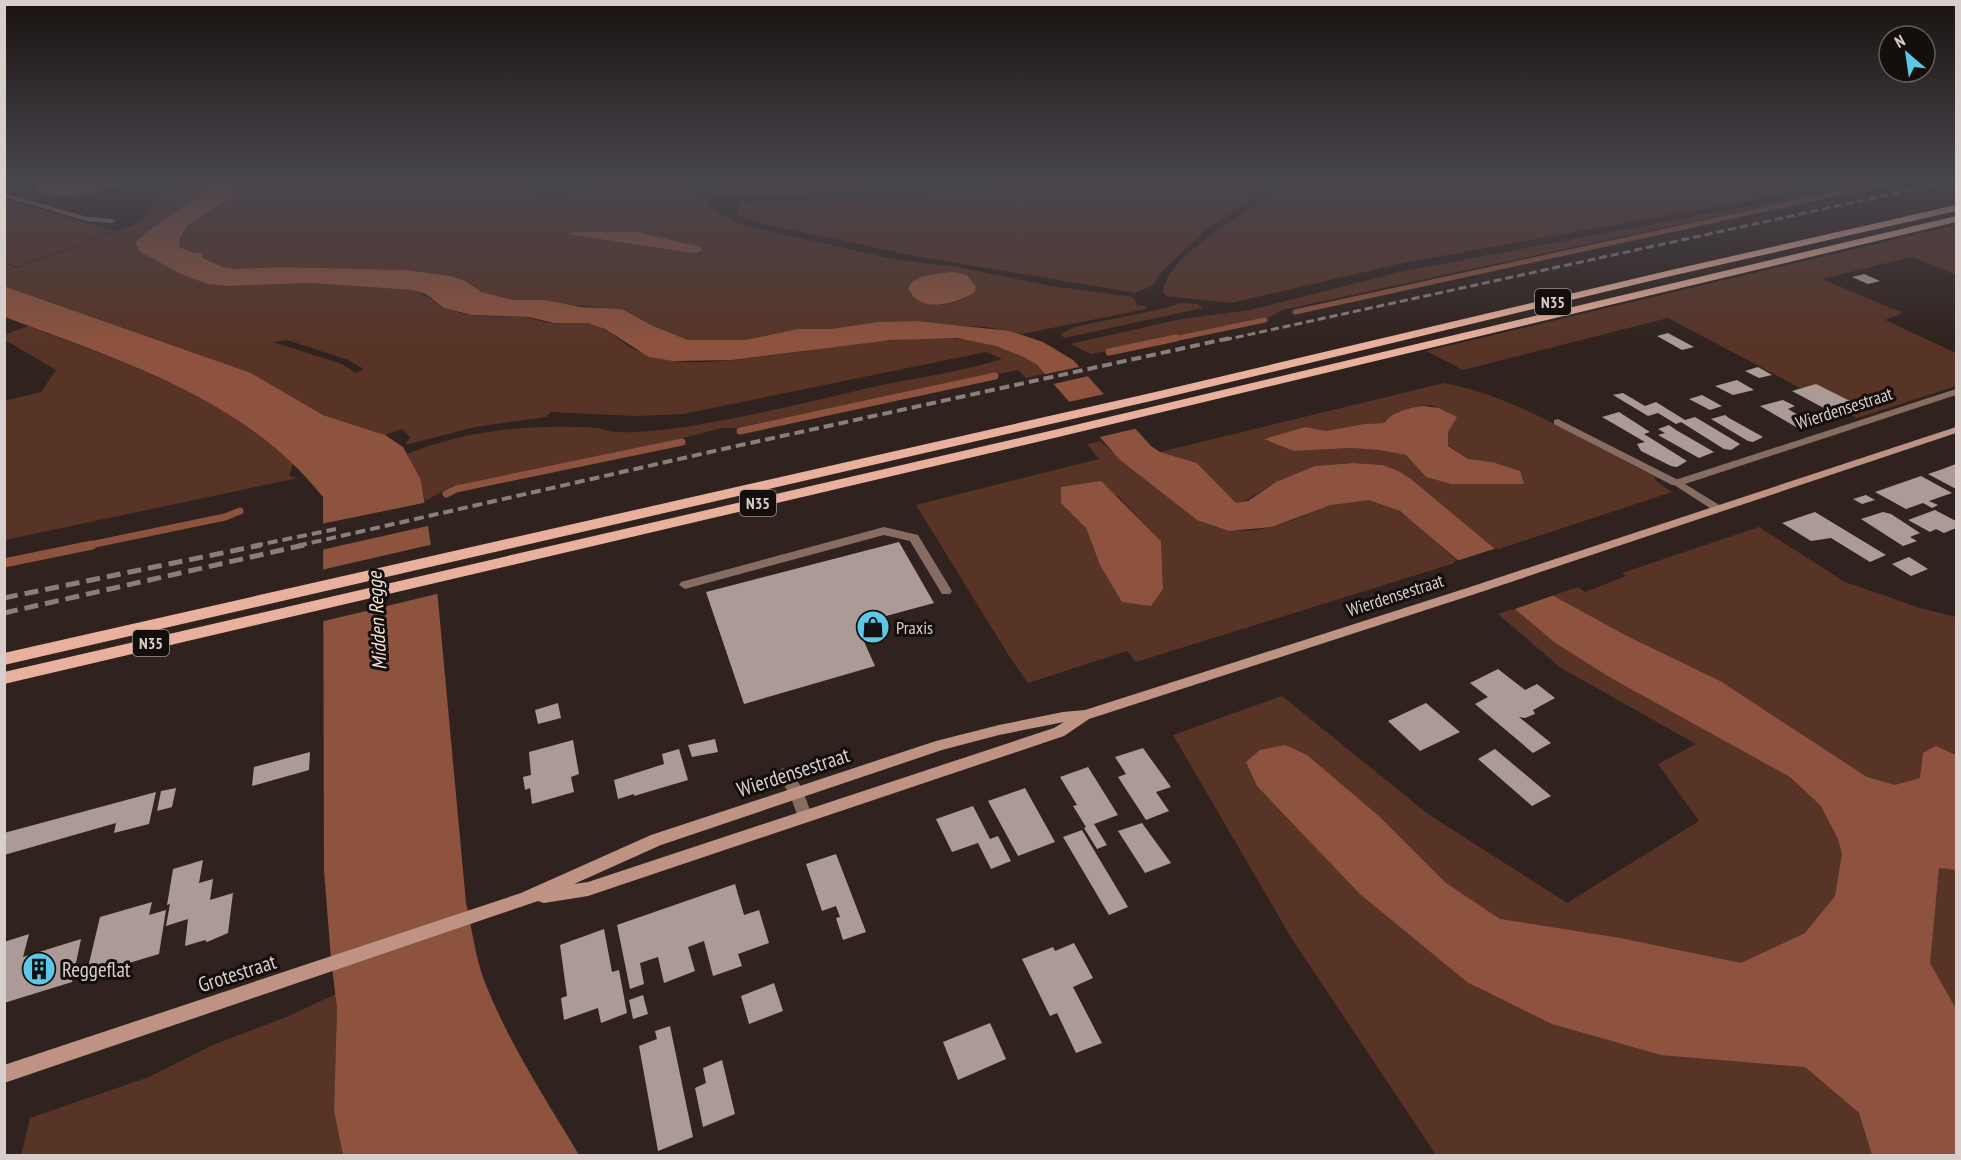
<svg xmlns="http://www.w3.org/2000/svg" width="1961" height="1160" font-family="'PT Sans Narrow',sans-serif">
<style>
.green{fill:#583427;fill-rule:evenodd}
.water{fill:#8d533e}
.pier{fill:#30231f}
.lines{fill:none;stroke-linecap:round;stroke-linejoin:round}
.stream-far2{stroke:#8d533e;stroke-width:5}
.stream-far1{stroke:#8d533e;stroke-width:7}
.stream{stroke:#8d533e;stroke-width:9}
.building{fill:#ab9a95}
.lane{fill:#876c62;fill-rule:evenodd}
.street{fill:#876c62;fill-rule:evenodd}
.secondary{fill:#be9384;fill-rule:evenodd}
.primary{fill:#e9b19d;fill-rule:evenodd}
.rail-far2{stroke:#897e7b;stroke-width:3;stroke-dasharray:8 4;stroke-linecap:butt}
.rail-far1{stroke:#897e7b;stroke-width:4;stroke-dasharray:10 5;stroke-linecap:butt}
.rail{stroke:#897e7b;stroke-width:5;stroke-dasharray:14 7;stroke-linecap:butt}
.labels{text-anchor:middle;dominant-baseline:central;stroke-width:6;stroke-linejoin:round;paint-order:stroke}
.shield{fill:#140e0c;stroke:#9d9592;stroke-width:1.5}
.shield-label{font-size:16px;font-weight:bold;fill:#d8cfcc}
.street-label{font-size:18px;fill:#d8cfcc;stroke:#140e0c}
.poi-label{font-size:18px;fill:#d8cfcc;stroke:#140e0c;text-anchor:start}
.water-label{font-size:20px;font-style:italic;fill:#f3e0d9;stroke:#140e0c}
.near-street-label{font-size:21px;fill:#d8cfcc;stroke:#140e0c}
.near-poi-label{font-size:21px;fill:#d8cfcc;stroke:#140e0c;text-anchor:start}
</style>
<rect width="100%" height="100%" fill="#30231f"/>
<g class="green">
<path d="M169,180H206L202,195L138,238L135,242L137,248L183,275L208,284L227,286L310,283L413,290C429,295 440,308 457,312C477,318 499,316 520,317C531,317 540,322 551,323C563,324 575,321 587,323C604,325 616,338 630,347C642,354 660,359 673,361C761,373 986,295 1044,374L1026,378L1018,370L735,428H722L652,446L452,486L425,501L421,480L407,454C468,429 535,424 599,428C636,447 832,396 882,385C921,377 964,371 1002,359L986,352L683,414L636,416L551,412L546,417L475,427L405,445L410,437L402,429L385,435L323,415L251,373L5,286V264L17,268L141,222ZM287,340L348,360L364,369L356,373L342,364L273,342Z"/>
<path d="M241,180H412L415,185L442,180H513L535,195H556L647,180H683L720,214L741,225L898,260L952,266L1051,286L1133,297L1138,305L1146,306V309L1022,334L986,327L930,324L915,321L878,322L830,329H797L745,340L698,341L688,340L653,326L622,309L513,300L482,292L465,281L451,276L407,270L278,267L236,269L223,267L202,257L197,252L185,250L179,247C182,211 234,213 241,180ZM574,232H637L701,248L697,253L685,252L567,234ZM952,272L974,293C950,307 933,310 910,294L917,279Z"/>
<path d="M698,180H1060L733,198L713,194Z"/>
<path d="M1174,180H1280L1204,231L1161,272L1153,285L1136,293L915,256L760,223L737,215L739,203Z"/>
<path d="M1292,180H1832L1825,185L1795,192L1403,263L1231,303L1166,296L1163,292C1165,261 1228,224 1253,207C1266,198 1278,188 1292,180Z"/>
<path d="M1847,180H1884L1282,310L1268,318L1091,354L1070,344L1181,319L1250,310L1400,272L1834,190L1846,185Z"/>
<path d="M4,199H5L114,231L18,267L5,263Z"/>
<path d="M1956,225V275L1912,257L1822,279L1903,313L1885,320L1956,353V386L1857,418L1668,318L1463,370L1426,351Z"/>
<path d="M1180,303L1197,304L1203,308L1064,338L1061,334L1074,327L1166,308Z"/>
<path d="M28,326C122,362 218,392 293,464L289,476L298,478L5,540L4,401L41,392L56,370L5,340L7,334Z"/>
<path d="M1444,383C1519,397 1586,443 1654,476L1656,481L1672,492L1496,550L1411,479L1383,465L1352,463L1315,466L1276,482L1240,504L1236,503L1197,463L1160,452ZM1430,405L1444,410L1456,417L1448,432V445L1468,459L1492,462L1524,483L1451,484L1426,477L1407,455L1379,450L1351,448L1294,451L1265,439L1305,427L1326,431L1364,424L1384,423C1394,410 1413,406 1430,405Z"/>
<path d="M1101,441C1117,458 1135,470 1154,484C1194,517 1215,540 1272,527C1302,520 1336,496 1369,500C1402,503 1434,541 1458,562L1136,662L1127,651L1028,683L1011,659L916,505L1099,459L1087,444ZM1118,496L1161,541L1163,589L1100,565L1086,528L1061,503Z"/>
<path d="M1759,527L1845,582L1920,608L1956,617V1068H1806L1859,1113L1872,1155H1436L1292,939L1173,735L1282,696L1428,814L1567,903L1699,821L1658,764L1696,744L1561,668L1498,614L1578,587L1585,592L1626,576L1622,573Z"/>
<path d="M336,994L337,1008L334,1111L343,1155L21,1156L30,1118L149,1077L213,1045L289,1016Z"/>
</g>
<g class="water">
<path d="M41,180H134C110,191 62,203 37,191L35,185Z"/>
<path d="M206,180H241C234,212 181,211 179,247L192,252L202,253L203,258L223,267L236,269L278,267L407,270L451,276L465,281L482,292L513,300H545L581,307L622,309L653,326L688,340H745L797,329H830L878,322L915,321L1010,331L1043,342L1073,360L1151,446L1160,452L1197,463L1236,503L1248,501L1276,482L1315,466L1353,463L1383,465L1400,472L1411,479L1548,593L1627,636L1720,681L1867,777L1895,785L1920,778L1923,753L1936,746L1956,755V870L1939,868L1930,963L1956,1009V1155H1872L1859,1113L1805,1067L1661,1055L1552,1024L1467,982L1360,894L1257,786L1246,762L1260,750L1285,745L1307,755L1380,817L1446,883L1500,919L1620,938L1741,963L1805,933L1835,896L1842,854L1838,839L1821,806L1790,777L1611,678L1554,642L1400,511L1369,500L1331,505L1272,527L1229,531L1197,520L1119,459L1037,365L1024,357L996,346L957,338L891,340L732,360L673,361L649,357L605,329L588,323H554L529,317L472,315L444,308L426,294L413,290L310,283L227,286L208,284L183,275L139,251L135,242L147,232L202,195Z"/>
<path d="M574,232H637L700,247L702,250L697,253L685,252L567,234Z"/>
<path d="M952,272L967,275L976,287L974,293C954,304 920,315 908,288C914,274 938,274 952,272Z"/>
<path d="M4,286L251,373L323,415L385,435L403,447L421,480L436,578L466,903C472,928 475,956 484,980C508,1042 545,1098 579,1155H343L334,1111L337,1008L331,959L324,870L323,497C245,398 118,360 5,317Z"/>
<path d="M1423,406L1439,408L1457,417L1448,432V446L1468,459L1492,462L1520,471L1524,484H1451L1426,477L1406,455L1379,450L1351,448L1294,451L1264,439L1305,427L1326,431L1364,424L1384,423C1393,411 1408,408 1423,406Z"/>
<path d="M1101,481L1161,541L1163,589L1151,606L1122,602L1100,565L1086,528L1061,503V487Z"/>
</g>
<g class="pier">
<path d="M1084,366L1093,375L1049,385L1041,375Z"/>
<path d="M1109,393L1139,428L1095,438L1064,403Z"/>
<path d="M428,502L432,525L321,550V524Z"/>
<path d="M434,544L441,593L320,622L321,570Z"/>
<path d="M1497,548L1550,591L1557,594L1512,610L1453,562Z"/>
</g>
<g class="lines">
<g class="stream-far2">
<path d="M1295,312L1890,182"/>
<path d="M1169,340L1265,320"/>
</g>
<g class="stream-far1">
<path d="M1109,352L1176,338"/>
<path d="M740,431L995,376"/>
<path d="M446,494L456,489L682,442"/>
<path d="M85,546L225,517L240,511"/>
</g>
<path class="stream" d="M4,563L92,545"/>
</g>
<g class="building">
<path d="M1864,274L1880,281L1868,284L1852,277Z"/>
<path d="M1668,333L1694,347L1682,350L1657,336Z"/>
<path d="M1758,367L1772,375L1759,378L1745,371Z"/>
<path d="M1737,380L1754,390L1733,395L1715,386Z"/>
<path d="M1816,384L1850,401L1844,404L1853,408L1835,414L1792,391Z"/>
<path d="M1623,393L1645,406L1656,402L1685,420L1695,417L1740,444L1731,450L1724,449L1681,422L1676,424L1658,413L1648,416L1613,395Z"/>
<path d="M1702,395L1722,406L1710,410L1689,399Z"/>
<path d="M1783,400L1795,406L1788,409L1810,422L1796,427L1760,406Z"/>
<path d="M1619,412L1650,432L1644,434L1687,461L1677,467L1671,466L1641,451L1637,444L1645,442L1602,417Z"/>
<path d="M1725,415L1729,418L1763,437L1753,442L1748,441L1711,419Z"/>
<path d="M1669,425L1676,430L1714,452L1699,458L1658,435L1665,433L1658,429Z"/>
<path d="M1956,464V489L1928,474L1940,470Z"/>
<path d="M1921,476L1952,493L1929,501L1938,505L1932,508L1923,503L1906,509L1875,492Z"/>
<path d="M1866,495L1875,500L1862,504L1853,499Z"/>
<path d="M1935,510L1956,521V528L1944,533L1936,529L1930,532L1908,520Z"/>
<path d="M1815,512L1886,555L1870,562L1831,538L1811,541L1782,523Z"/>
<path d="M1883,512L1891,514L1920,533L1910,537L1917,541L1903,546L1861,519Z"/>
<path d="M899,542L934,603L875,619L881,632L862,637L875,666L744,704L706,592Z"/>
<path d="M1909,557L1928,569L1911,576L1892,564Z"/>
<path d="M1498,669L1525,690L1537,684L1555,698L1533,710L1535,714L1525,718L1519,717L1551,743L1533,753L1475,704L1488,697L1470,683Z"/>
<path d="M558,703L561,718L538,724L535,710Z"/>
<path d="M1426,703L1460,732L1420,751L1388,721Z"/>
<path d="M715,739L718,752L692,757L688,745Z"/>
<path d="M573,740L579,774L571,777L574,792L532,804L530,788L525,790L523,777L531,775L529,752Z"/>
<path d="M1143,748L1171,787L1156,792L1169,811L1146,820L1118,777L1126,774L1115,757Z"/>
<path d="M679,749L688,780L634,796V794L618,799L614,780L664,764L662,754Z"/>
<path d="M1495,749L1551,796L1532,806L1478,759Z"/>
<path d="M310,752L309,770L252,786L254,767Z"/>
<path d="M1088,767L1118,815L1094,824L1107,845L1097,849L1084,828L1086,827L1073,806L1077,805L1060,777Z"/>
<path d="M176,788L172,807L157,811L161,791Z"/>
<path d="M1025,788L1055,842L1018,856L988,801Z"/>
<path d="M156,792L149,824L114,833L116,823L4,855V833Z"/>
<path d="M973,806L990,839L998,836L1011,861L991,869L978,843L952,852L936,819Z"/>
<path d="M1142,823L1171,863L1145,873L1118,831Z"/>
<path d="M1082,830L1128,907L1109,915L1063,837Z"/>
<path d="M836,854L866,932L843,940L836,918L840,917L836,906L822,911L806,864Z"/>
<path d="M203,860L199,883L213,879L210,900L233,893L228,933L207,942L205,940L185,946L188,919L166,926L170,904L167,905L173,869Z"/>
<path d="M735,884L744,915L759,910L769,943L738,954L742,966L713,976L704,941L688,947L695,971L664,983L658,957L640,963L644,984L630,989L617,925Z"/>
<path d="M152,902L149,915L166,910L159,954L86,976L100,917Z"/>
<path d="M604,929L612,972L619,970L627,1013L601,1023L598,1008L564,1020L561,998L567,996L560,945Z"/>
<path d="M29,934L23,957L81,939L72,982L4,1003V942Z"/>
<path d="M1074,943L1093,978L1073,987L1102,1043L1076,1053L1057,1013L1050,1016L1022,959L1053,947L1055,951Z"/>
<path d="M774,983L783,1011L749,1024L741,996Z"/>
<path d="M643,995L648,1014L633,1019L629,1000Z"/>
<path d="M990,1023L1006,1059L958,1080L943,1042Z"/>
<path d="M670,1026L693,1137L658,1151L639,1046L657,1039L655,1031Z"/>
<path d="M722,1060L735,1114L703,1127L695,1088L706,1083L703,1068Z"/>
</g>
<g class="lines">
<g class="lane">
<path d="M4,193L87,217L112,219L116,221L112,223L87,221L4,197Z"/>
<path d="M1558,419L1680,481L1681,483L1680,485H1672L1554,424V420Z"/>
<path d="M884,527L918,535L952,591L950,594H942L910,541L884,535L685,589L679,585L681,582Z"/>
</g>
<g class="street">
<path d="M1956,389V395L1685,484L1721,506L1723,508L1721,510H1713L1671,483L1672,481Z"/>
<path d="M784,768C799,773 807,802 812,816L809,820L804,822L799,820L790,795L777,774L779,770Z"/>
</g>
<path class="secondary" d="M1956,427V433L1475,594L1089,719L1064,736L588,896L544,903L538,901L4,1083V1065L521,893L651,835L936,741L999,725L1063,712L1085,710L1467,588ZM1064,722L1054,728L588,882L574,884L661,845L942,750L999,735Z"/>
<g class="primary">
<path d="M1956,205V211L1671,276L1151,401L4,665V653L1151,393L1671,270Z"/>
<path d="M1956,216V222L1054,438L4,684V672L1054,430Z"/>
</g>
<path class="rail-far2" d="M1224,340L1956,180"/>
<g class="rail-far1">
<path d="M253,546L336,529"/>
<path d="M297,546L732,447L1230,338"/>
</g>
<g class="rail">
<path d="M4,598L261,545"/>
<path d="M4,613L304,545"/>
</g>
</g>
<linearGradient id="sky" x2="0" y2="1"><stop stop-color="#1a1311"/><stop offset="0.53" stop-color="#48454d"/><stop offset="1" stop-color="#48454d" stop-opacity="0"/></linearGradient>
<rect width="1961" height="342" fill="url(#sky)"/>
<defs>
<symbol id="shop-disc" viewBox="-11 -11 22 22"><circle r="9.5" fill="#5bc8e7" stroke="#140e0c"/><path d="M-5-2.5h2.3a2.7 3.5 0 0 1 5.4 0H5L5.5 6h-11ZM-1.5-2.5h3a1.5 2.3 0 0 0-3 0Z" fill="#111"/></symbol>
<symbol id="building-disc" viewBox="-11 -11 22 22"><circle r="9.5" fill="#5bc8e7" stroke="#140e0c"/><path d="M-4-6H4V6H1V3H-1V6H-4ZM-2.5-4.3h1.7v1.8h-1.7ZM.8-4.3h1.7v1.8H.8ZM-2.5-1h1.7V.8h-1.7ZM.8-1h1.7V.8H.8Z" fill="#111"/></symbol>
</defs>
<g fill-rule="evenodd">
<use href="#shop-disc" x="854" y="608" width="38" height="38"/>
<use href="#building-disc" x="20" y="950" width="38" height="38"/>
</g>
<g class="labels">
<g class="shield">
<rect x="1535" y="289" width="36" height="26" rx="4.5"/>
<rect x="740" y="490" width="36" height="26" rx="4.5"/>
<rect x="133" y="630" width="36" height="26" rx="4.5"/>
</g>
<g class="shield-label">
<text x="1553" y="302">N35</text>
<text x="758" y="503">N35</text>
<text x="151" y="643">N35</text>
</g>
<g class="street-label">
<text transform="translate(1844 408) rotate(-18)">Wierdensestraat</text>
<text transform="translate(1395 595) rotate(-18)">Wierdensestraat</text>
</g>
<g class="poi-label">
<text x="896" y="627">Praxis</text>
</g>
<g class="water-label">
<text transform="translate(377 621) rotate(-93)">Midden Regge</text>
</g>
<g class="near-street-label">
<text transform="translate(793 772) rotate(-18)">Wierdensestraat</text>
<text transform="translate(237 973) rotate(-18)">Grotestraat</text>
</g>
<g class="near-poi-label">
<text x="62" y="969">Reggeflat</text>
</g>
</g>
<rect width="1961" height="1160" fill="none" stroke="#d8cfcc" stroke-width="12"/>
<g transform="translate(1907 54) rotate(331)"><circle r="28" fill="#140e0c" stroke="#625b59" stroke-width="1.5"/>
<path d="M0-4.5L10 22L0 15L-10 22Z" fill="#5bc8e7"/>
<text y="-9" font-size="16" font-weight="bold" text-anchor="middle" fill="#d8cfcc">N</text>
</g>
</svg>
